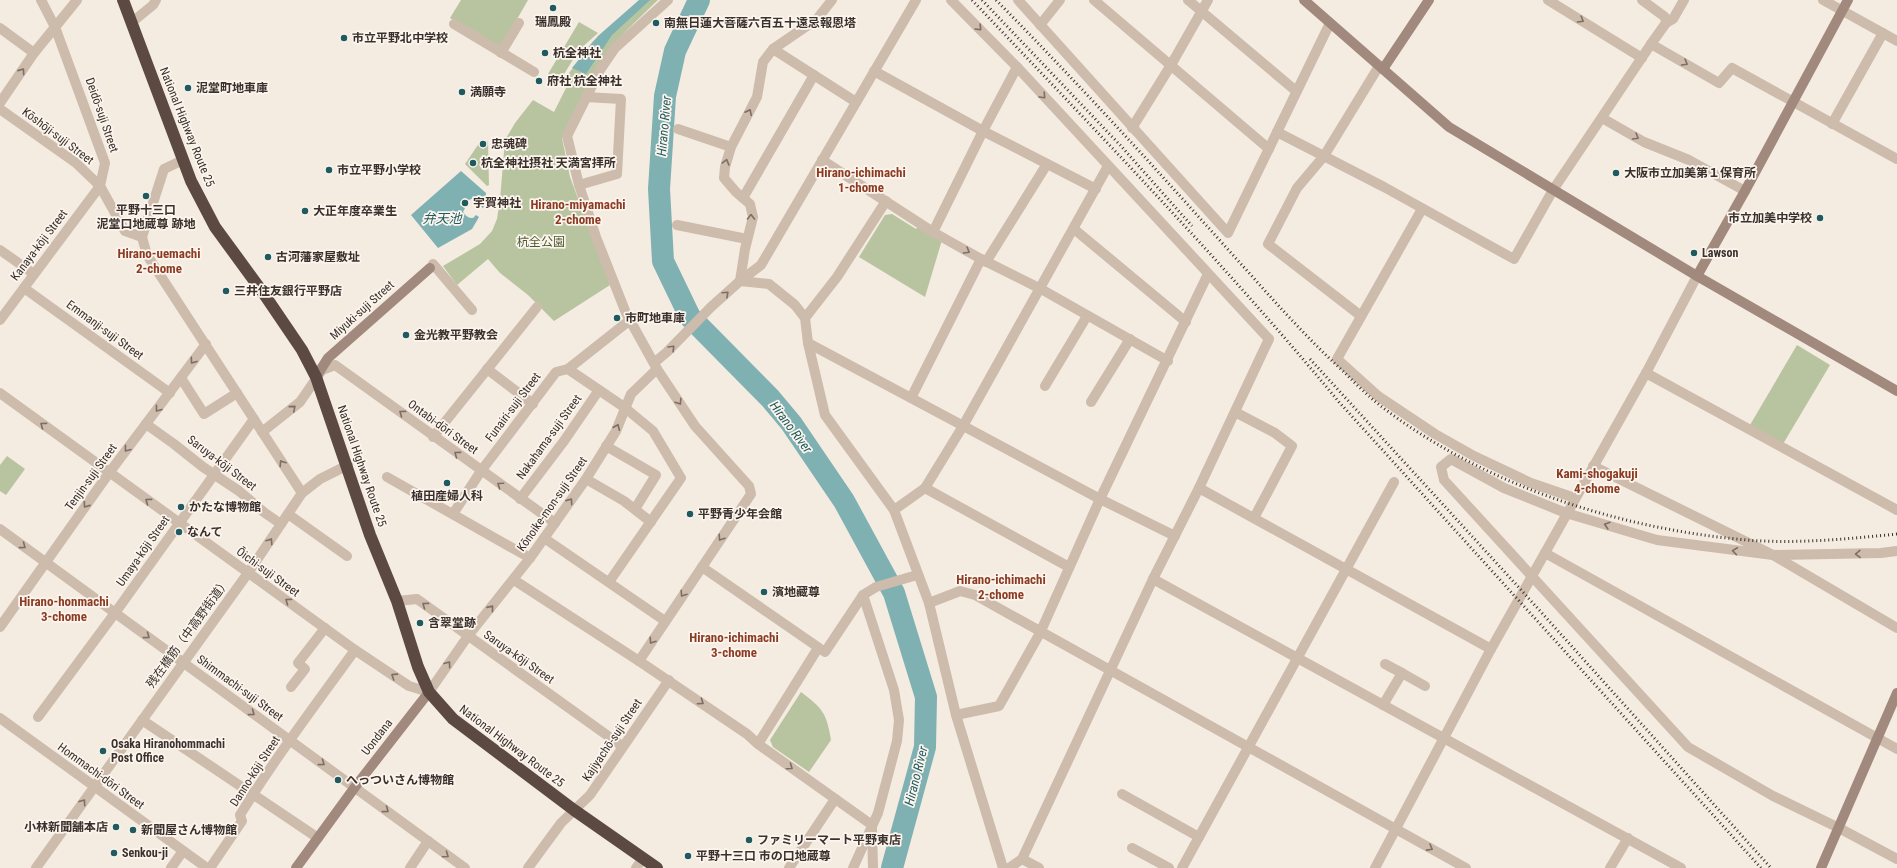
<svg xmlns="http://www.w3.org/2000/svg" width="1897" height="868" font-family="'Roboto Condensed','Noto Sans JP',sans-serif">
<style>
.green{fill:#b8c4a0}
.water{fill:#7fb0b2}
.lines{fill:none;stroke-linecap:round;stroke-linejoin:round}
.river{stroke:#7fb0b2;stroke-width:22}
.street{stroke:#cdbbac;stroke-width:10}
.secondary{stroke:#a18a7d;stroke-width:10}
.highway{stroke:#5c4a42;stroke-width:12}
.rail{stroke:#3b302b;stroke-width:3;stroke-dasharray:1 3;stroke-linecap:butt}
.oneway{stroke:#7d6f65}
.poi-dot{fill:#1f5a5e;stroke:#fbf5ee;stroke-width:1.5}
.labels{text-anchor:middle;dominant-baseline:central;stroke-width:3.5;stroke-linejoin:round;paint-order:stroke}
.poi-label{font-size:12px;font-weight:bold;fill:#3b302b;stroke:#fbf5ee;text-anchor:start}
.street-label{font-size:12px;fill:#3b302b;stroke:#fbf5ee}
.park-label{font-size:12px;fill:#4a5a2e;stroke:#fbf5ee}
.water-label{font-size:13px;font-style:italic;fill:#1f5a5e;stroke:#fbf5ee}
.neighbourhood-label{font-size:13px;font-weight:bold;fill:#8c3b22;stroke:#fbf5ee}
</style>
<rect width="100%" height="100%" fill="#f4ebe1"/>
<g class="green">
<path d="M461,0H528L500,49L450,18Z"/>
<path d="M644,0H658L627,30L614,45L562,138L570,177L610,285L554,321L528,295L500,273L488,259L457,285L443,266L480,244L492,231L497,219L500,200L505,140L515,123L533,100L554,112L567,86L566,77L593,41Z"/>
<path d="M579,22L598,33L579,50L559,82L548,74Z"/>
<path d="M482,139L488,142L489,185L487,186L465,164Z"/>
<path d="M892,214L916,229L918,226L942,240L925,297L859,257L885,215Z"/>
<path d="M1797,345L1830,365L1783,444L1750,425Z"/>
<path d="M7,456L25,469L6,495L0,491V465Z"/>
<path d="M801,692C823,709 826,712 831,740L809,772L773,747L770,740Z"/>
</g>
<g class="water">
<path d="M639,0H650L612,35L586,74L572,68L598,36Z"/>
<path d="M461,171L486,193V203L483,208L480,206V200L475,197L469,200L464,198L460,205L465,208L463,212C466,216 468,218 473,218L476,215L479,217L472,229L438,248L411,215Z"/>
</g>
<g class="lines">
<path class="river" d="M699,0L675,51L665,96L659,189L663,261L690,317L770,398L791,423L844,501L894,593L926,697L925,747L892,868"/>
<g class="street">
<path d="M41,0L55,27L105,163L100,186L125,231L142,237"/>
<path d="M951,0L1017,67L1269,339L1199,488L1153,579L1022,859L1009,868"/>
<path d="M1018,0L1228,233L1330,23"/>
<path d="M1094,0L1269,149"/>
<path d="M1188,0L1296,91"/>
<path d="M1548,0L1642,58"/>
<path d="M1642,0L1665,17L1666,23"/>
<path d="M1823,0L1897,41"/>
<path d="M131,23L153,5L156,0"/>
<path d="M454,24L534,72"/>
<path d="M1040,25L1060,0"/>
<path d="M0,28L34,53"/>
<path d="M1651,44L1719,83L1732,68L1897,159"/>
<path d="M773,49L856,102"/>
<path d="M501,53L519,23"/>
<path d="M874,71L983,131L1096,189"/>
<path d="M0,103L34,53L77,0"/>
<path d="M0,109L76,163L100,186"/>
<path d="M1602,118L1644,142L1689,160L1745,191"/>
<path d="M1832,124L1883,33"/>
<path d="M1132,128L1171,65L1208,0"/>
<path d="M678,129L731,147"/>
<path d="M1277,132L1384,187L1514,259L1553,190L1651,44L1666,23L1673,19L1684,0"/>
<path d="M822,160L933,232L981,259L1041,289L1168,361"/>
<path d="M579,185L617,174L621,99L586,97"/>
<path d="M743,198L814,75"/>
<path d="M1422,209L1337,359L1378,396L1435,434L1474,456L1531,483L1575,498"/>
<path d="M677,225L747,239"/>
<path d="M1074,229L1186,322"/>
<path d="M933,232L983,131L1017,67"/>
<path d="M142,237L147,255L302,493"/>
<path d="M142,237L164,169L183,160"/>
<path d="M0,250L34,274"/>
<path d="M986,262L1047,164"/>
<path d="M433,264L472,310"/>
<path d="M740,281L769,284L795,305L805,318L808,343L825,415L894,510L929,603L956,715L1003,868"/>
<path d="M740,281L745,249L753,217L750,204L736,192L724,178L725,167L731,147L757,97L763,62L773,49L817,19L832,0"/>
<path d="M24,288L170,393"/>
<path d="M1361,316L1268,244L1297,188L1324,156L1379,66"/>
<path d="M805,318L837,277L886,201"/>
<path d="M0,320L100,186"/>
<path d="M808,343L1100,499L1175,536"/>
<path d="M655,362L667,352L711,307L740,281L761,265L916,0"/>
<path d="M487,369L533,404"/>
<path d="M568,369L624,407L653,431L681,478L609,582"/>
<path d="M1646,373L1897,510"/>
<path d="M181,378L204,414L237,393"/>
<path d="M1045,386L1087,316"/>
<path d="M0,393L355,650L409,686L429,692L468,636L530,558L586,479L616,431L631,394L657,369"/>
<path d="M911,398L981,259"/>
<path d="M1091,402L1130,339"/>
<path d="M1235,412L1275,433L1292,446L1254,518"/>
<path d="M146,424L174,444L203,467L239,491L265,513L281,524"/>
<path d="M262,432L300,402L322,370L335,365L555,523"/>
<path d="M433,437L537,307"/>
<path d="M606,446L656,475L635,509"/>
<path d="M1593,466L1773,555L1897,628"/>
<path d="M387,477L530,558"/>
<path d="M586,479L624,501L651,522"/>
<path d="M925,488L1069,567"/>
<path d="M1199,488L1491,649"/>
<path d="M520,499L564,441L599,390"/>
<path d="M894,510L925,488L963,426L1108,166"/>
<path d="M288,514L347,556"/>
<path d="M453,514L481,471L556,372L568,369L630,320"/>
<path d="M0,529L465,868"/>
<path d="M544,538L665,621"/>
<path d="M1897,551L1881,553L1773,555L1657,540L1566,513L1504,488L1451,459L1441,467L1444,480L1688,747L1773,796L1839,828L1897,859"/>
<path d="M1545,553L1897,749"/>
<path d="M702,567L825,652L863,595L876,587L917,575"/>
<path d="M1153,579L1681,868"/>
<path d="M514,580L639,661L747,734L758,744L872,825"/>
<path d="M397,601L417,599L622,746"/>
<path d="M929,603L960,591L975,595L1466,868"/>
<path d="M0,627L109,473L206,344"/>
<path d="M639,661L751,494L749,486L695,426L657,369L626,313L596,237L579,185L567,136L600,70L615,48L668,0"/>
<path d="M1385,664L1402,673"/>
<path d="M291,687L305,669L298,663L325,628"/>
<path d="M1383,705L1402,673L1425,686"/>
<path d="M956,715L999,706L1040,633L1100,499L1208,274"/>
<path d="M38,717L115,613L254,419"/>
<path d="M0,718L207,868"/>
<path d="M142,720L318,838"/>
<path d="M758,744L818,648"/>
<path d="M1122,794L1199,837"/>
<path d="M872,829L873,868"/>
<path d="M1132,848L1169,868"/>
<path d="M1022,859L1039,868"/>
<path d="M36,868L248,573L302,493L320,479L348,465"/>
<path d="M171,868L183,851"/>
<path d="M210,868L242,821L240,815C275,758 316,704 355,650"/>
<path d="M410,868L428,841"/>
<path d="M528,868L561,823L590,795L669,680"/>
<path d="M636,868L643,858"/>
<path d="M789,868L835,799"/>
<path d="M853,868L878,813L897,741L899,720L894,690L863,595"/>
<path d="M1182,868L1394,482"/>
<path d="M1375,868L1491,649L1646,373L1697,276"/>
<path d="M1610,868L1628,838"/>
</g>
<g class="secondary">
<path d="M1304,0L1449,127L1697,276L1897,391"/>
<path d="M1383,69L1429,0"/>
<path d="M1697,276L1745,191L1848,0"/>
<path d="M316,377L328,358L430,268"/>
<path d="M296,868L355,787L429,692"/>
<path d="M1821,868L1897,693"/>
</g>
<path class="highway" d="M123,0L191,181L215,227L264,294L302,350L316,377L370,535L397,601L418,667L429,692L453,719L574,810L657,868"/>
<g class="rail">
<path d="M972,0C1097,132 1223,262 1339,402L1761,868"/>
<path d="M982,0L1120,145L1192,226"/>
<path d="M996,0C1074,79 1149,161 1223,244C1263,288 1301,333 1345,373C1355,383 1366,394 1377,403C1480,484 1618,529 1747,540C1797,544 1847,539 1897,534"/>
<path d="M1310,359L1523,592L1771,868"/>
</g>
</g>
<defs><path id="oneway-chevron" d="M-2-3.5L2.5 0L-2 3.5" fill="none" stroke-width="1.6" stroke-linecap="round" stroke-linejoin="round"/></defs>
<g class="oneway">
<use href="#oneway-chevron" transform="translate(1581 20) rotate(31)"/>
<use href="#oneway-chevron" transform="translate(979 28) rotate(46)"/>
<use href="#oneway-chevron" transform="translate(1685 63) rotate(30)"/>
<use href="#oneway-chevron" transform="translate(22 71) rotate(-55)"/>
<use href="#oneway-chevron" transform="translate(1043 96) rotate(47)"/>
<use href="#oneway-chevron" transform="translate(749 112) rotate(-63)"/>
<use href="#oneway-chevron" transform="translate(1636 137) rotate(30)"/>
<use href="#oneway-chevron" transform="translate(726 162) rotate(-75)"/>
<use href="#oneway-chevron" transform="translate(751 217) rotate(-89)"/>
<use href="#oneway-chevron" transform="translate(967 251) rotate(30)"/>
<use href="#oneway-chevron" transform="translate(726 294) rotate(-43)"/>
<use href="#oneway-chevron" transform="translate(672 348) rotate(-46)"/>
<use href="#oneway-chevron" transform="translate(193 361) rotate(126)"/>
<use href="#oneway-chevron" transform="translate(679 402) rotate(57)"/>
<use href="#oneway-chevron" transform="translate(293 408) rotate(-40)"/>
<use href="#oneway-chevron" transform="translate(158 409) rotate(128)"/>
<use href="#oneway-chevron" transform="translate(402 413) rotate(-143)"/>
<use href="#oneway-chevron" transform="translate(43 425) rotate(-144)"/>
<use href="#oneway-chevron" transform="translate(617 427) rotate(-67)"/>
<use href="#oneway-chevron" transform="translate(127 449) rotate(128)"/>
<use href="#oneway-chevron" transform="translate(457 454) rotate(-144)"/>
<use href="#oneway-chevron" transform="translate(282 463) rotate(-123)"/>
<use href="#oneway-chevron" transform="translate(500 485) rotate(-145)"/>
<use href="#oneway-chevron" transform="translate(148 501) rotate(-144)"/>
<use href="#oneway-chevron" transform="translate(570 501) rotate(-55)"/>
<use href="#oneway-chevron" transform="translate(86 505) rotate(125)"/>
<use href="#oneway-chevron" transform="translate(1607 525) rotate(-163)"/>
<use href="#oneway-chevron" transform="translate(721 538) rotate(124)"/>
<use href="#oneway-chevron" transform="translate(270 541) rotate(-56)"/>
<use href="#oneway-chevron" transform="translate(23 546) rotate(36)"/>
<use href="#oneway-chevron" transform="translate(1735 551) rotate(-172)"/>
<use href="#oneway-chevron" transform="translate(1858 554) rotate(179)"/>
<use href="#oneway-chevron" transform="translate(683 594) rotate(124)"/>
<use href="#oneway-chevron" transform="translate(288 601) rotate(-144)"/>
<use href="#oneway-chevron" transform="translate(425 605) rotate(-144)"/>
<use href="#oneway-chevron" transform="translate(491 608) rotate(-51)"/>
<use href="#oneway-chevron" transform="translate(147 636) rotate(36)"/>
<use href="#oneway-chevron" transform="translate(652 641) rotate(124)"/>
<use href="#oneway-chevron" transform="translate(448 664) rotate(-54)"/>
<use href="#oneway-chevron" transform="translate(394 676) rotate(-147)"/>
<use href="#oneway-chevron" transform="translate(701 702) rotate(34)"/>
<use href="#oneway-chevron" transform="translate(252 713) rotate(36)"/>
<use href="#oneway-chevron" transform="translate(322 763) rotate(36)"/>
<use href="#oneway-chevron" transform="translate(790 767) rotate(35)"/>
<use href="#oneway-chevron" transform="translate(83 802) rotate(-54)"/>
<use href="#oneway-chevron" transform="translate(386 810) rotate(37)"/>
<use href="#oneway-chevron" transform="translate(1430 848) rotate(29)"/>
<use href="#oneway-chevron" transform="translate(446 855) rotate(35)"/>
</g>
<g class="poi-dot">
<circle cx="553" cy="8" r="4"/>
<circle cx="656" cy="23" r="4"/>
<circle cx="344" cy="38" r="4"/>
<circle cx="545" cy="53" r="4"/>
<circle cx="539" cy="81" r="4"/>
<circle cx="188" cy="88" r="4"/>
<circle cx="462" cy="92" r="4"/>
<circle cx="483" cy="144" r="4"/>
<circle cx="473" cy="163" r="4"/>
<circle cx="329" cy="170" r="4"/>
<circle cx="1616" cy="173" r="4"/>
<circle cx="146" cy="196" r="4"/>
<circle cx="465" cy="203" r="4"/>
<circle cx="305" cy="211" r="4"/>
<circle cx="1820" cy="218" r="4"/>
<circle cx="1694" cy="253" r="4"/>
<circle cx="268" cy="257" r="4"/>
<circle cx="226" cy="291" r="4"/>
<circle cx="617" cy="318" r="4"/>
<circle cx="406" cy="335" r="4"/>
<circle cx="447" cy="483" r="4"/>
<circle cx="181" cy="507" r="4"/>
<circle cx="690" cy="514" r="4"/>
<circle cx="179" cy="532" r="4"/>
<circle cx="764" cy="592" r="4"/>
<circle cx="420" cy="623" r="4"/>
<circle cx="103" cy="751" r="4"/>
<circle cx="338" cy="780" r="4"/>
<circle cx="116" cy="827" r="4"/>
<circle cx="133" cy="830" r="4"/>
<circle cx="749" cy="840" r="4"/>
<circle cx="114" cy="853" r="4"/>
<circle cx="688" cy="856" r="4"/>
</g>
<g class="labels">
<g class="poi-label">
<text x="553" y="22" text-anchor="middle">瑞鳳殿</text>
<text x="664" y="23">南無日蓮大菩薩六百五十遠忌報恩塔</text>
<text x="352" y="38">市立平野北中学校</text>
<text x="553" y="53">杭全神社</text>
<text x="547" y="81">府社 杭全神社</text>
<text x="196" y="88">泥堂町地車庫</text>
<text x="470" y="92">満願寺</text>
<text x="491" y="144">忠魂碑</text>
<text x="481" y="163">杭全神社摂社 天満宮拝所</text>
<text x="337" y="170">市立平野小学校</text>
<text x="1624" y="173">大阪市立加美第１保育所</text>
<text x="473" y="203">宇賀神社</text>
<text x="146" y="210" text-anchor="middle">平野十三口<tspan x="146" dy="14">泥堂口地蔵尊 跡地</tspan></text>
<text x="313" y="211">大正年度卒業生</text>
<text x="1812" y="218" text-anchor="end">市立加美中学校</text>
<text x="1702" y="253">Lawson</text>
<text x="276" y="257">古河藩家屋敷址</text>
<text x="234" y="291">三井住友銀行平野店</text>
<text x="625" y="318">市町地車庫</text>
<text x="414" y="335">金光教平野教会</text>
<text x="447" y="496" text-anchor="middle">植田産婦人科</text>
<text x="189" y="507">かたな博物館</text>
<text x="698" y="514">平野青少年会館</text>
<text x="187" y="532">なんて</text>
<text x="772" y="592">濱地藏尊</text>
<text x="428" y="623">含翠堂跡</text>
<text x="111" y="744">Osaka Hiranohommachi<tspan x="111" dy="14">Post Office</tspan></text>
<text x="346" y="780">へっついさん博物館</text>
<text x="108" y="827" text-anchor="end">小林新聞舗本店</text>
<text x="141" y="830">新聞屋さん博物館</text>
<text x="757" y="840">ファミリーマート平野東店</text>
<text x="122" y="853">Senkou-ji</text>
<text x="696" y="856">平野十三口 市の口地蔵尊</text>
</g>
<g class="street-label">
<text transform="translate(102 115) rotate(71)">Deidō-suji Street</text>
<text transform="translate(187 127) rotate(68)">National Highway Route 25</text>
<text transform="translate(58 136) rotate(37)">Kōshōji-suji Street</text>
<text transform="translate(39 245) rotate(-53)">Kanaya-kōji Street</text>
<text transform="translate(362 310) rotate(-42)">Miyuki-suji Street</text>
<text transform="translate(105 330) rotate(36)">Emmanji-suji Street</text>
<text transform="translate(513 407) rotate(-53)">Funairi-suji Street</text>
<text transform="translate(443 427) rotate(36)">Ontabi-dōri Street</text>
<text transform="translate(549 437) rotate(-54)">Nakahama-suji Street</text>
<text transform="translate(222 463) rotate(37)">Saruya-kōji Street</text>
<text transform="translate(362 466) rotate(71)">National Highway Route 25</text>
<text transform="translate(91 477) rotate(-54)">Tenjin-suji Street</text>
<text transform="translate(552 504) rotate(-55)">Kōnoike-mon-suji Street</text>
<text transform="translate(143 551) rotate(-55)">Umaya-kōji Street</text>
<text transform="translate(268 572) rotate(36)">Ōichi-suji Street</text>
<text transform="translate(188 633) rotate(-54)">残在橋筋（中高野街道）</text>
<text transform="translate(519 657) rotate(35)">Saruya-kōji Street</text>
<text transform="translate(240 688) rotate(36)">Shimmachi-suji Street</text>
<text transform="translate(377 737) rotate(-52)">Uondana</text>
<text transform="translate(612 740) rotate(-56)">Kajiyachō-suji Street</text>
<text transform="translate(512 746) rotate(37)">National Highway Route 25</text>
<text transform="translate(255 771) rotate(-57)">Danno-kōji Street</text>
<text transform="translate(101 776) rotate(36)">Hommachi-dōri Street</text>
</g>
<g class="park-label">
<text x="541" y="242">杭全公園</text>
</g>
<g class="water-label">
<text transform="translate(664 126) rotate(-85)">Hirano River</text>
<text x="442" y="218">弁天池</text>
<text transform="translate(791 427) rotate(53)">Hirano River</text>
<text transform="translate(916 776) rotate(-76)">Hirano River</text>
</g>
<g class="neighbourhood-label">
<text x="861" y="172">Hirano-ichimachi<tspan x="861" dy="15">1-chome</tspan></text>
<text x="578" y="204">Hirano-miyamachi<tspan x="578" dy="15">2-chome</tspan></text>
<text x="159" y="253">Hirano-uemachi<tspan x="159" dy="15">2-chome</tspan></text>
<text x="1597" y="473">Kami-shogakuji<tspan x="1597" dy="15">4-chome</tspan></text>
<text x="1001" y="579">Hirano-ichimachi<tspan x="1001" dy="15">2-chome</tspan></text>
<text x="64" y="601">Hirano-honmachi<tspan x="64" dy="15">3-chome</tspan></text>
<text x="734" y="637">Hirano-ichimachi<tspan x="734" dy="15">3-chome</tspan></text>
</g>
</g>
</svg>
